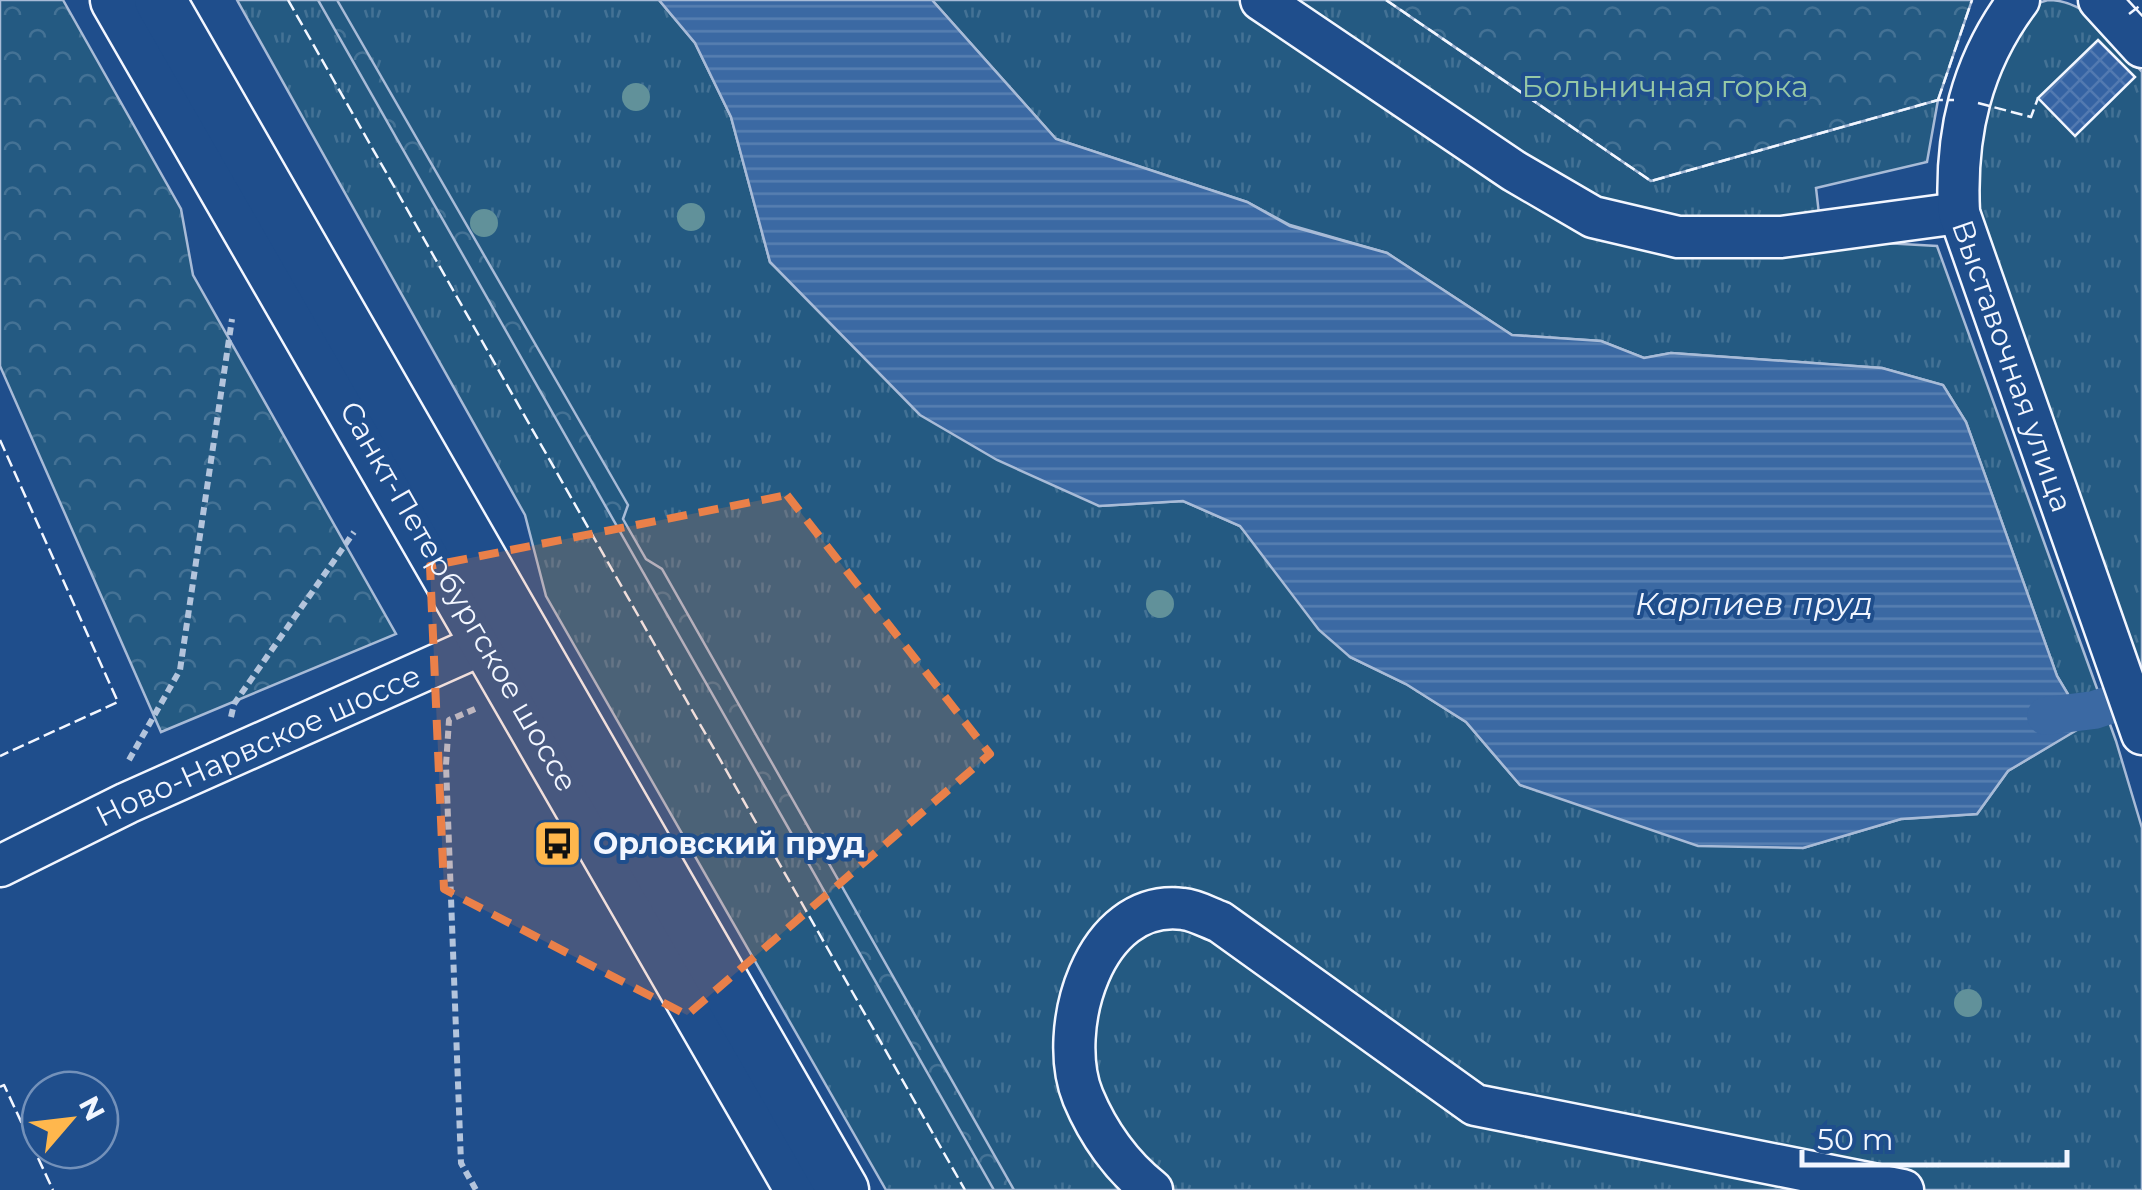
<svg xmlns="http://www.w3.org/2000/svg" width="2142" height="1190" font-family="Montserrat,sans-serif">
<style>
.grass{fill:url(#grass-tufts);stroke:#a8bbd7;stroke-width:2.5}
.forest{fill:url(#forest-crowns);stroke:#a8bbd7;stroke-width:2.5}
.water{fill:url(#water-rules);stroke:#a8bbd7;stroke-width:2.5}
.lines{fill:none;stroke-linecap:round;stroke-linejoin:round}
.canal{stroke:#3b69a3;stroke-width:38}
.building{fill:url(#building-cross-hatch);stroke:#f2f6ff;stroke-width:2.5}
.minor-casing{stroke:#f2f6ff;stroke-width:45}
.major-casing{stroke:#f2f6ff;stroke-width:55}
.path{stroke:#b3c4dc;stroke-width:6;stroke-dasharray:8 5;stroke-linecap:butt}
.minor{stroke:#1f4e8c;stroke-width:40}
.major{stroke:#1f4e8c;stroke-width:50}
.fence{stroke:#f2f6ff;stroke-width:2.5;stroke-dasharray:12 5;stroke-linecap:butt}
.tree{fill:#61919a}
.marked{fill:#ea8049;fill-opacity:0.2;stroke:#ea8049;stroke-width:8;stroke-dasharray:20 12;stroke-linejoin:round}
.labels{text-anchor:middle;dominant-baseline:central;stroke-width:8;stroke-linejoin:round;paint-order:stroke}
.park-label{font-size:30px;fill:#97c8a6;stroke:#1f4e8c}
.street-label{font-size:30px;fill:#f2f6ff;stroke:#1f4e8c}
.poi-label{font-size:30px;font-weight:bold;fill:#f2f6ff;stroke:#1f4e8c;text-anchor:start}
.water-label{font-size:32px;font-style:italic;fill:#f2f6ff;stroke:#1f4e8c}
</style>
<defs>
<pattern id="grass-tufts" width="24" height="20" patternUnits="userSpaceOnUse" patternTransform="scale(2.5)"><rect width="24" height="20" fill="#245a82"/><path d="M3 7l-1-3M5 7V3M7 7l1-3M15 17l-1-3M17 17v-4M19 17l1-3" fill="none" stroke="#447295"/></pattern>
<pattern id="forest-crowns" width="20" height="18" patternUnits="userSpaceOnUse" patternTransform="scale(2.5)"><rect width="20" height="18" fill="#245a82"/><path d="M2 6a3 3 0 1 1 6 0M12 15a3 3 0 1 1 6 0" fill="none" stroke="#447295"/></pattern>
<pattern id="water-rules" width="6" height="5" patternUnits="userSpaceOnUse" patternTransform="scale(2.5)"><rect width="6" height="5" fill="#3b69a3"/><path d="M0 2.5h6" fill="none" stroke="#587fb1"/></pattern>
<pattern id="building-cross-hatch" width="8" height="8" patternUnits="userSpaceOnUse" patternTransform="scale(2.5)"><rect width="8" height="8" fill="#3563a3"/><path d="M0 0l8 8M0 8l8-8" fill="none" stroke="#537ab1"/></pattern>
</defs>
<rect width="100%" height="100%" fill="#1f4e8c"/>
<g class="grass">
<path d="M237,0H659L695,43L731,117L770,262L795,285L1099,506L1183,501L1240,526L1350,657L1406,684L1466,722L1520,785L1603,811L1803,848L1901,819L1977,814L2008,771L2076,730L2069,696L2057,676L1966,422L1943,385L1882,368L1671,353L1644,358L1601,341L1512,335L1387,253L1290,225L1247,202L1056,139L932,0H1386L1651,181L1938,100L1927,162L1816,188L1823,249L1884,243L1937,246L2116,741L2142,828V1190H886L546,596L525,515Z"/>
<path d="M2048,0C2091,0 2115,43 2142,72V696L1967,184L1978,109L2035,4Z"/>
</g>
<g class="forest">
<path d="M0,0H63L181,209L193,275L396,634L161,732L0,366Z"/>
<path d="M318,0H337L628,505L623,519L646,559L662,569L1014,1190H994Z"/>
<path d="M1386,0H1972L1938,100L1651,181Z"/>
</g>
<path class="water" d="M659,0H932L1056,139L1247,202L1290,226L1387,253L1512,335L1601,341L1644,358L1671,353L1882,368L1943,385L1966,422L2057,676L2069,696L2077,730L2008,771L1977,814L1901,819L1803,848L1698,846L1520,785L1466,722L1406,684L1350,657L1319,630L1240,526L1183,501L1099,506L997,460L920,415L770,262L731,117L695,43Z"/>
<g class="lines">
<path class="canal" d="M2046,716L2094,710L2142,694"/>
</g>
<path class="building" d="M2098,40L2135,77L2075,136L2038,98Z"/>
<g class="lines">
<defs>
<g id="minor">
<path d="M1261,0L1514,171L1593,217L1678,237H1781L1959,213"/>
<path id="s1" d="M2019,0C1971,64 1955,134 1959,213L2142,734"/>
<path d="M2099,0L2142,47"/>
<path id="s2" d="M0,866L127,803L510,632"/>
<path d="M1152,1190C1122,1167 1098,1133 1083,1097C1056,1031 1093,898 1183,909C1195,910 1209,918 1220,922L1475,1105L1903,1190"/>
</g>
<g id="major">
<path id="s3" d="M116,0L801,1190"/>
<path d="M160,0L843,1190"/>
</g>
</defs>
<use href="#minor" class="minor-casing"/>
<use href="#major" class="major-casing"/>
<g class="path">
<path d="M475,709L449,720L446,765L461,1163L476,1190"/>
<path d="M231,717L234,704L354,532"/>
<path d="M129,760L180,670L232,319"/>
</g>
<use href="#minor" class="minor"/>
<use href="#major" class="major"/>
<g class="fence">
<path d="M288,0L965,1190"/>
<path d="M1386,0L1651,181L1938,100H1954"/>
<path d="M2129,14L2142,4"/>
<path d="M1938,100L1972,0"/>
<path d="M1978,103L2031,117L2038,98"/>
<path d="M0,440L118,702L0,756"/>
<path d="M0,1087L4,1085L53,1190"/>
</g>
</g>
<g class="tree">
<circle cx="636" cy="97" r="14"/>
<circle cx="691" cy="217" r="14"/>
<circle cx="484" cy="223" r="14"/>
<circle cx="1160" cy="604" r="14"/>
<circle cx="1968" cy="1003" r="14"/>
</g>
<path class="marked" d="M787,495L990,754L687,1015L444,889L430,566Z"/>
<defs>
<symbol id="bus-square" viewBox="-11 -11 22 22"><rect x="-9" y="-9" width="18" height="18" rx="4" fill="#ffb74d" stroke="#1f4e8c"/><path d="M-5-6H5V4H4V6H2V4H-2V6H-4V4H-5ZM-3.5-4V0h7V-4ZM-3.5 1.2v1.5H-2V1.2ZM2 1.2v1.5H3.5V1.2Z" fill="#111"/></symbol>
</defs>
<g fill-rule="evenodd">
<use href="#bus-square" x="530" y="816" width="55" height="55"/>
</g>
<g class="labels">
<g class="park-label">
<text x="1665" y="86">Больничная горка</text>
</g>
<g class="street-label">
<text stroke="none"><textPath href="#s1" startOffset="388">Выставочная улица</textPath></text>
<text stroke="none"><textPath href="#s3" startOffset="688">Санкт-Петербургское шоссе</textPath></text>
<text stroke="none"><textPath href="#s2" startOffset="285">Ново-Нарвское шоссе</textPath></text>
</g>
<g class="poi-label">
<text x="593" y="843">Орловский пруд</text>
</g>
<g class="water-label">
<text x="1754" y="603">Карпиев пруд</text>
</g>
</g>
<g transform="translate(70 1120) rotate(62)"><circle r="48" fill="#1f4e8c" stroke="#7391ba" stroke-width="2.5"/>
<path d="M0-8L18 38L0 25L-18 38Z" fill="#ffb74d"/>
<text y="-15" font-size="28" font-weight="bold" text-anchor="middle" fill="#f2f6ff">N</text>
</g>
<path d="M1802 1150v15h265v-15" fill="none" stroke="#f2f6ff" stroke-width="5"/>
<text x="1817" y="1150" font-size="30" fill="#f2f6ff" stroke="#1f4e8c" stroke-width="8" paint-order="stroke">50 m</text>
</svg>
